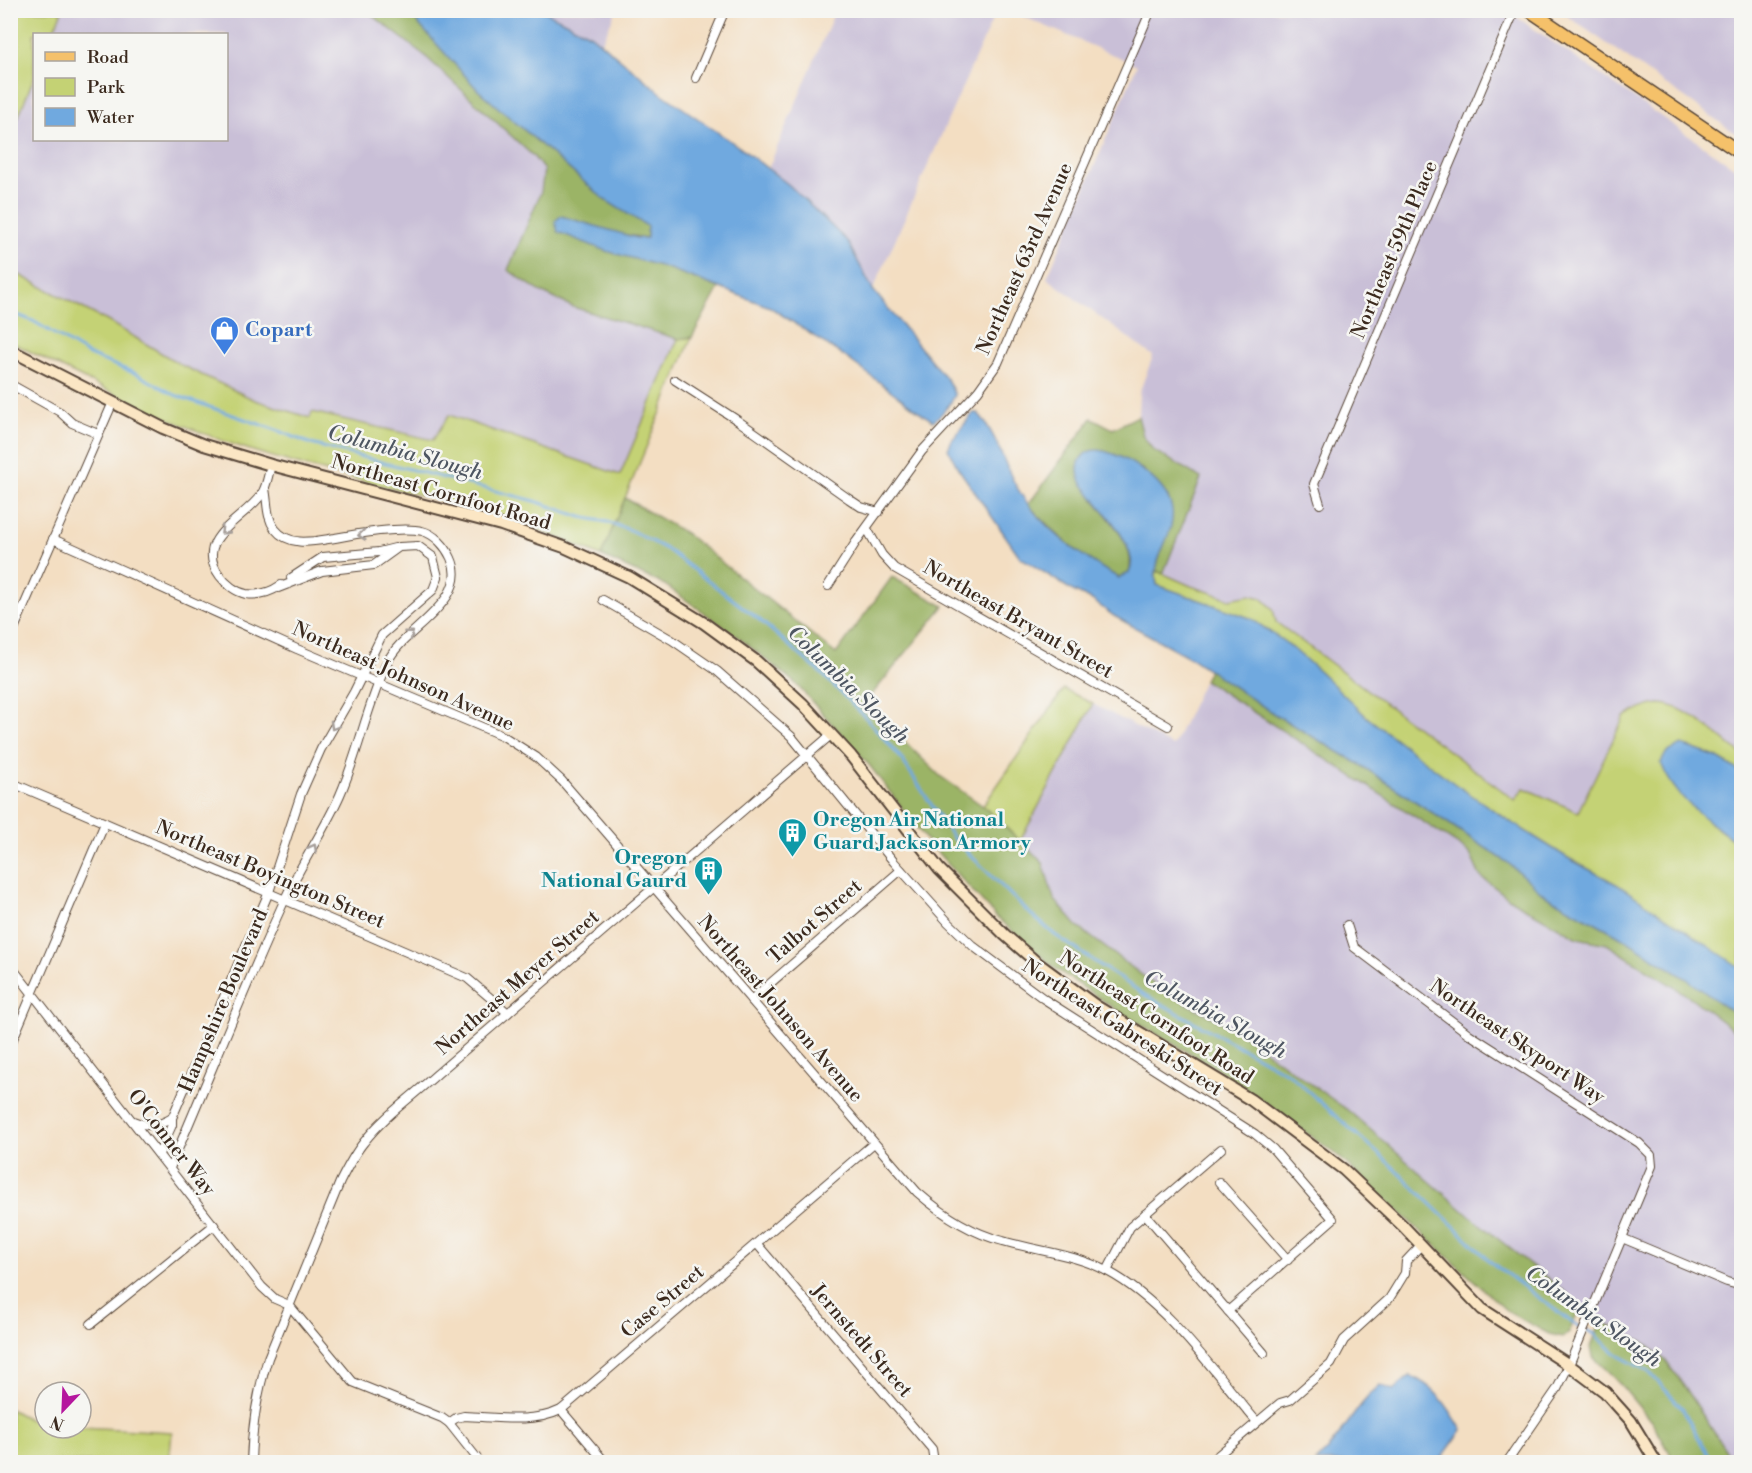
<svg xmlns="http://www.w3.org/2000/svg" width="1752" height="1473" font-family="'Libre Bodoni',serif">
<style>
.industrial{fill:#c9bfd7}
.green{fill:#c4d274;stroke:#807e49;stroke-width:1.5}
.forest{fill:#9bb466;stroke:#6b6f42;stroke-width:1.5}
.water{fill:#70a9df;stroke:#566a7e;stroke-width:1.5}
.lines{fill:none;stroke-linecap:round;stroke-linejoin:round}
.stream{stroke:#70a9df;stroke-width:3}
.street-casing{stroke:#574537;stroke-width:10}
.secondary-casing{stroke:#574537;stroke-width:14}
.primary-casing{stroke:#574537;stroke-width:15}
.street{stroke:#fff;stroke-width:8}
.secondary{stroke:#fbe6c4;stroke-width:10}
.primary{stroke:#f5c16b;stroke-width:12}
.oneway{stroke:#a79f9a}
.labels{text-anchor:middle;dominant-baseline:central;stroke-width:5;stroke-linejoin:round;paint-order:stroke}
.street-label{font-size:20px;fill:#3b2a1e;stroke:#f6f6f2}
.shop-label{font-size:20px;font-weight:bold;fill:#366cbe;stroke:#f6f6f2;text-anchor:start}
.culture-label{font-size:20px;font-weight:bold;fill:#0d838f;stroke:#f6f6f2;text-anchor:start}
.water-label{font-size:21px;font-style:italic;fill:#4e5662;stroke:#f6f6f2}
</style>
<rect width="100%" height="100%" fill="#f6f6f2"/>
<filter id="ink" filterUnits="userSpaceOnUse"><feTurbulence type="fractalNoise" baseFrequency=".0167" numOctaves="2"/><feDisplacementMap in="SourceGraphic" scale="12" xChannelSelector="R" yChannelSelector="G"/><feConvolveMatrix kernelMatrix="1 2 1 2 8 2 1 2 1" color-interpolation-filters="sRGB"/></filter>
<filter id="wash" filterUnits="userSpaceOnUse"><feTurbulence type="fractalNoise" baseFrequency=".008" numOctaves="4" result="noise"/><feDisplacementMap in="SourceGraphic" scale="24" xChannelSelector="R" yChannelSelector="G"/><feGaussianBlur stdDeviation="1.35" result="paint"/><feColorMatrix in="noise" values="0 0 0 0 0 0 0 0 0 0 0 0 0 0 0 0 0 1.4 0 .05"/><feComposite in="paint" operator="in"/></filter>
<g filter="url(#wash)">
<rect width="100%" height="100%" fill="#f3dec2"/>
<g class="industrial">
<path d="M1730,10L1741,18V137L1560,11Z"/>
<path d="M62,11H367L424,55L533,156L544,170L541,192L508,270L573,307L678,339L620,475L449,415L433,440L313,412L310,419L285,410L255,400L183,366L109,322L11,270V135L34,77V140H226V34H52Z"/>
<path d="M544,11H616L601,44L591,35Z"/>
<path d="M835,11H996L873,290L847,241L789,185L768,169Z"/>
<path d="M1010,11H1508L1741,172V754L1700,722L1674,706L1624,717L1578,812L1525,788L1516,800L1276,622L1273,609L1239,598L1230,599L1191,586L1163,574L1201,478L1153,450L1143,436L1138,416L1139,393L1153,356L1047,278L1137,65Z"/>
<path d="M1204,680L1459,845L1470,854L1480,876L1578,938L1607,944L1690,997L1741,1036V1462H1733L1665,1360L1643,1342L1613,1326L1578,1312L1573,1299L1466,1213L1350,1112L1239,1032L1162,990L1078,927L1054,899L1043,863L1020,841L1093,704L1173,746Z"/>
</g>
<g class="green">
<path d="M11,10L62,11L52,34H34V77L11,135Z"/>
<path d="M10,270L109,322L183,366L255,400L310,418L312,412L433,440L449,415L620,475L678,339L692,337L601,556C569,542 537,528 504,518C420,492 333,477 250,450C166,423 89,381 11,342Z"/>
<path d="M1155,570L1191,586L1230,599L1250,595L1262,598L1273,609L1276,622L1515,800L1524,788L1578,812L1624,717C1635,711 1647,705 1659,704C1686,704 1720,738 1741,754V772L1716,757L1682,745L1710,823L1741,846V969L1618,885L1568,858L1514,824L1455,784L1368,718L1320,672L1289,645L1250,618L1157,585Z"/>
<path d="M1064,689L1093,704L1020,841L983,806Z"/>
<path d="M10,1409L30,1420L45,1424V1428L81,1427L172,1432L169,1462H11Z"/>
</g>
<g class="forest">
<path d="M367,11H403L415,20L478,90L605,200L647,225V238L620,234L561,216L667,268L719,288L692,337L678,339L573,307L541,292L508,270L541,192L544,170L533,156L424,55Z"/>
<path d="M1138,416L1143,436L1153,450L1201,478L1163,574L1155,570L1160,556L1144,470L1103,451L1093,498C1108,519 1137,545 1129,573L1119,578L1090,562L1057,534L1028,505L1092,418L1113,429Z"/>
<path d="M625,498L685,533L836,654L892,577L944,606L865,703L940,776L983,806L1043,863L1054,899L1078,927L1162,990L1239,1032L1350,1112L1466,1213L1573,1299L1578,1312L1568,1334L1562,1337L1549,1334L1508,1312L1336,1154L1222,1072L1126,1016L1056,969L995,916L928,842L870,766L795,683L738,637L665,585L601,556Z"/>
<path d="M1209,670L1276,715L1359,764L1507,862L1545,895L1618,935L1687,979L1741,1019V1036L1690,997L1607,944L1578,938L1513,901L1480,876L1470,854L1459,845L1204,680Z"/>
<path d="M1600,1321L1643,1342L1665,1360L1689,1393L1733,1462H1675L1654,1425L1615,1378L1593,1357L1591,1347Z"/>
</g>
<g class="water">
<path d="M403,11H544L591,35L661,93L742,149L789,185L847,241L873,290L948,381L955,395C952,402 940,417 933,421L925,416L844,356L770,307L667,268L606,251L558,232L555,221L561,216L637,238H647V226L605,200L478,90L415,20Z"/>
<path d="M973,413H978C996,434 1002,458 1014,482C1036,524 1078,555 1119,578L1129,573C1131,568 1132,564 1131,559C1127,533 1096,503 1081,482C1073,465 1082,446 1104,451C1128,457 1167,482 1172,509C1176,536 1150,558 1157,585L1250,618L1289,645L1320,672L1368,718L1455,784L1514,824L1568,858L1618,885L1738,966L1741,969V1019L1687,979L1618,935L1545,895L1507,862L1359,764L1276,715L1191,658L1114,616L1092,600L1073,591L1020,557L958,468L948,449L952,440Z"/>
<path d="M1682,745L1716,757L1741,772V846C1711,822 1675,801 1661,763L1666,753Z"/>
<path d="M1410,1376C1435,1385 1449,1408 1462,1430L1439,1462H1316C1341,1439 1354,1407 1380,1385L1393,1390Z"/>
</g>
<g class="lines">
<path class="stream" d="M10,312L33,321L89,355L137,374L175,395L279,431L311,444L535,501L581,517L607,522L630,530L668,550L761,621L821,673L868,720L901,758L953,838L1026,910L1055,935L1145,995L1289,1074L1391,1165L1492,1263L1574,1324L1593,1333L1619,1356L1649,1372L1682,1408L1712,1462"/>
</g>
</g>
<g filter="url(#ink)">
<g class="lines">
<defs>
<g id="street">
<path d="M696,78L725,10"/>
<path d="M675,380L737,420L849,499L861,507L879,512"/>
<path d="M10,384L60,412L72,423L98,434"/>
<path d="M271,465C268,475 267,487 261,495C243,520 192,539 220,576C226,584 236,592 246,594C259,596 271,592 281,585"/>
<path d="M1320,504L1314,484L1515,10"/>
<path d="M867,529L882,555L894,568L1168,726"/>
<path d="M53,539L297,649L503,736L536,757L562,781L917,1192C942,1214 970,1233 1003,1241C1037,1251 1075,1254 1107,1271C1167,1303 1213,1371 1257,1422"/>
<path d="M291,578L323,557L379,552L395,548"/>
<path d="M828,586L856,542L922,451L978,391L998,363L1151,10"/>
<path d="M603,600L672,640L717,671L791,736L894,862L948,922L973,946L1044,999L1255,1134L1273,1149L1333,1219L1228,1311"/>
<path d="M10,638L113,402"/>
<path d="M10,782L467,978L508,1013"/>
<path d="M1347,925L1354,947L1469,1034L1639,1143L1651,1155L1652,1166L1569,1365L1557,1389L1507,1462"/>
<path d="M10,965L262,1287L275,1299L289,1305L353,1382L442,1418L449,1423L480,1462"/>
<path d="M751,1000L901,870"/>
<path d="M10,1046L105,823"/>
<path d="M133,1121C149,1127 157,1127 172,1118L269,892L301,794L321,749L354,692L382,635L433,590L438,577L433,557L418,546L399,547L374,565L322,571L278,588"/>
<path d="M159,1154L172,1125V1118"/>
<path d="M170,1168C209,1078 245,986 286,897C302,862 324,831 340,795C359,752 367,704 388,661C403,629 471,601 451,558C446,547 435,534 422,531C403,526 355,534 335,538C315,541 290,548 275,529C266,517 268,503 265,489"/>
<path d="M1219,1182L1288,1260"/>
<path d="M1145,1214L1264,1353"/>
<path d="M1622,1238L1727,1282L1742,1286"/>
<path d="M757,1244L932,1449L934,1462"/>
<path d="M1107,1271L1130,1227L1221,1149"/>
<path d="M91,1324L214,1225"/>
<path d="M561,1410L605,1462"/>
<path d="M449,1423L456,1418L464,1416C495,1417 532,1424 561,1410L874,1143"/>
<path d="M251,1462C252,1426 257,1393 268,1358L340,1182C347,1168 354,1154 364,1142C384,1116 413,1096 437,1074L832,734"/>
<path d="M1210,1462L1280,1403L1290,1400L1331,1364L1344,1340L1389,1299L1405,1273L1406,1261L1421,1245"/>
</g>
<path id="secondary" d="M10,350L163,428L204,445L271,465L501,525L564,547L629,577L704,623L756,661L803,704L851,756L939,869L1005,935L1036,962L1096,1006L1251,1100L1344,1170L1403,1226L1482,1309L1569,1365L1605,1392L1631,1421L1656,1462"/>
<path id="primary" d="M1529,10L1742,154"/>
</defs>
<use href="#street" class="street-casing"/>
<use href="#secondary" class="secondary-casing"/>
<use href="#primary" class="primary-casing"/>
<use href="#street" class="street"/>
<use href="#secondary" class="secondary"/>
<use href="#primary" class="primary"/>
</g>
<defs><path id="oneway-chevron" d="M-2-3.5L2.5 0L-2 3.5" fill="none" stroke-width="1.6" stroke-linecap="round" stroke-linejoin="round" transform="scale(1.5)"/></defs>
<g class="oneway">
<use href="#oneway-chevron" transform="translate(224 531) rotate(135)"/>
<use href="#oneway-chevron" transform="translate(362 535) rotate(174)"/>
<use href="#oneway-chevron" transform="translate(410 634) rotate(-39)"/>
<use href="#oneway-chevron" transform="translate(334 726) rotate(120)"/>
<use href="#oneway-chevron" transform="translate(313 848) rotate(-61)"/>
</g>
</g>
<defs>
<symbol id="shop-pin" viewBox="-11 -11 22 30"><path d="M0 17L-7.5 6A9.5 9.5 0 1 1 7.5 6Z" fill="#3f7fe0" stroke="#f6f6f2"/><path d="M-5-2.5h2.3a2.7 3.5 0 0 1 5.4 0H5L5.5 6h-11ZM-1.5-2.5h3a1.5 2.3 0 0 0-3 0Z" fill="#fff"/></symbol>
<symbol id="building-pin" viewBox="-11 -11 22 30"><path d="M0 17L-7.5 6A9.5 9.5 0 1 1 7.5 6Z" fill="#0f9aa8" stroke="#f6f6f2"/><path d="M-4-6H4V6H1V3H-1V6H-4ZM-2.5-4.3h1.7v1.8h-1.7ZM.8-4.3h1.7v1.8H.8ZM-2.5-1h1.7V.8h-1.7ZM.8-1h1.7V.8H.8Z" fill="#fff"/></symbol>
</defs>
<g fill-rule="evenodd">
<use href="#shop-pin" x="208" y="314" width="33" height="45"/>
<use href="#building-pin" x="776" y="816" width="33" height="45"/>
<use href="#building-pin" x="692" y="854" width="33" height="45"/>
</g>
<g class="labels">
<g class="street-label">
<text transform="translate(1395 250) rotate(-67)">Northeast 59th Place</text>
<text transform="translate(1025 259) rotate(-66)">Northeast 63rd Avenue</text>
<text transform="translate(441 493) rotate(16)">Northeast Cornfoot Road</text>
<text transform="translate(1018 620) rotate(30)">Northeast Bryant Street</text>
<text transform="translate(403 677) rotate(24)">Northeast Johnson Avenue</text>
<text transform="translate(270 875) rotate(23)">Northeast Boyington Street</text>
<text transform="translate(815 922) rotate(-41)">Talbot Street</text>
<text transform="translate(518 983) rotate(-41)">Northeast Meyer Street</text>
<text transform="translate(224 1001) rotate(-67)">Hampshire Boulevard</text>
<text transform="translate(780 1009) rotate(49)">Northeast Johnson Avenue</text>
<text transform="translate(1156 1018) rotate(33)">Northeast Cornfoot Road</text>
<text transform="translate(1122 1028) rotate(33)">Northeast Gabreski Street</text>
<text transform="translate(1517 1042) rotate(34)">Northeast Skyport Way</text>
<text transform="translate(171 1143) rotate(52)">O'Conner Way</text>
<text transform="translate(663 1302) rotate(-40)">Case Street</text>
<text transform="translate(861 1341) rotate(49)">Jernstedt Street</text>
</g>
<g class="shop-label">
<text x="245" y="330">Copart</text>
</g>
<g class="culture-label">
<text x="813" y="820">Oregon Air National<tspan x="813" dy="23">Guard Jackson Armory</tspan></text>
<text x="687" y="858" text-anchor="end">Oregon<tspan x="687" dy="23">National Gaurd</tspan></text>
</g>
<g class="water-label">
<text transform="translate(405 453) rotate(15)">Columbia Slough</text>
<text transform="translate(848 685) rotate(44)">Columbia Slough</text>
<text transform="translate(1215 1015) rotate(29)">Columbia Slough</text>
<text transform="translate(1593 1317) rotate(35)">Columbia Slough</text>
</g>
</g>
<rect width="1752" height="1473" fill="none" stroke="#f6f6f2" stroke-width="36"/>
<rect x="33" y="33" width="195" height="108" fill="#f6f6f2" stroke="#aba49d" stroke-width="1.5"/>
<rect x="45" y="52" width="30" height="9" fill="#f5c16b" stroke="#aba49d" stroke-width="1.5"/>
<text x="87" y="63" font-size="18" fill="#3b2a1e">Road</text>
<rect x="45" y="78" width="30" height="18" fill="#c4d274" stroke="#aba49d" stroke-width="1.5"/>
<text x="87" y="93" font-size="18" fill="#3b2a1e">Park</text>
<rect x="45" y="108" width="30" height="18" fill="#70a9df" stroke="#aba49d" stroke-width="1.5"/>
<text x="87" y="123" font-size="18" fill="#3b2a1e">Water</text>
<g transform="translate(63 1410) rotate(203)"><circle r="28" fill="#f6f6f2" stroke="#aba49d" stroke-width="1.5"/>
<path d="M0-4.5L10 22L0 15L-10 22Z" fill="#b5179e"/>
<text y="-9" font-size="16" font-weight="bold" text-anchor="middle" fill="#3b2a1e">N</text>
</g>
</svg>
